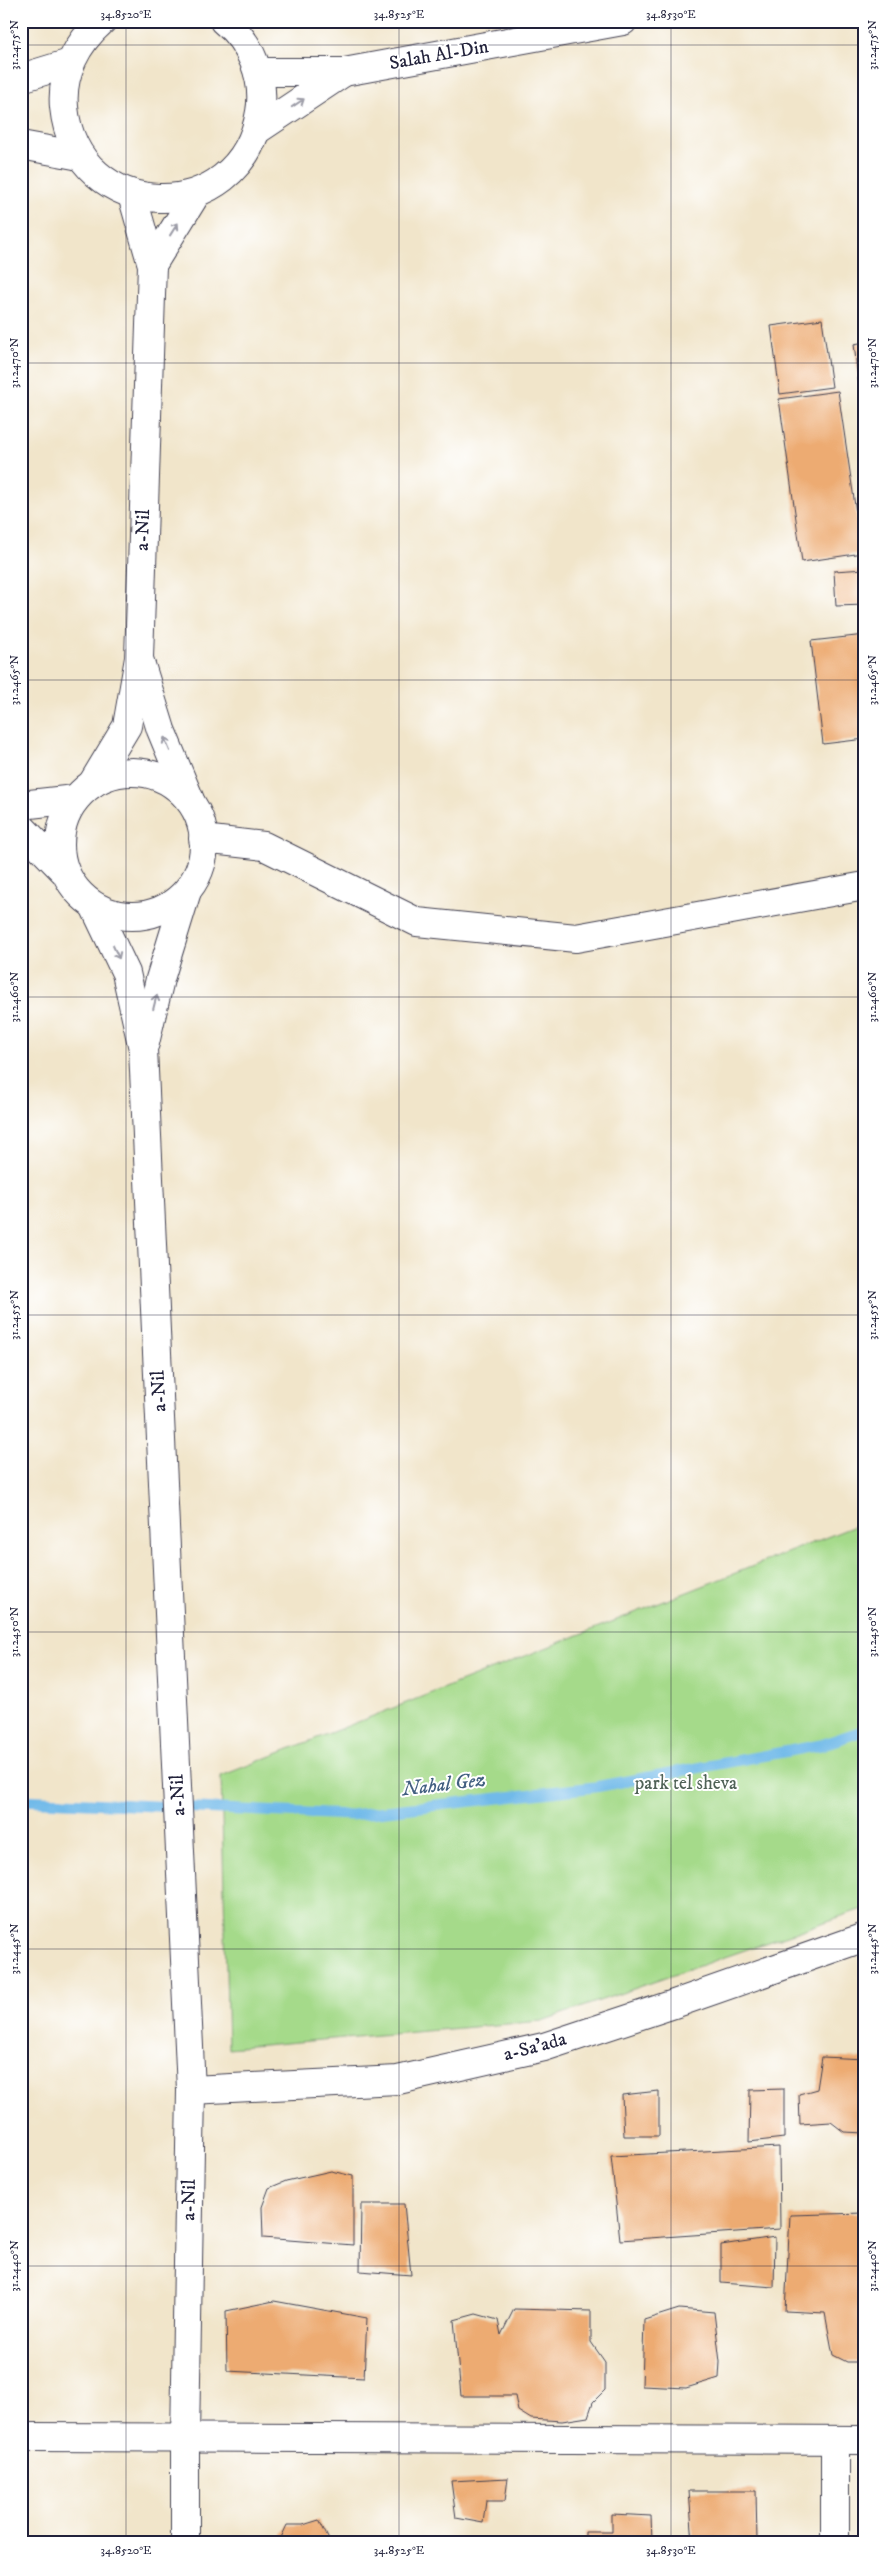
<svg xmlns="http://www.w3.org/2000/svg" width="886" height="2563" font-family="'IM FELL DW Pica',serif">
<style>
.green{fill:#a5da8a;stroke:#647e62}
.lines{fill:none;stroke-linecap:round;stroke-linejoin:round}
.stream{stroke:#71bae9;stroke-width:11}
.building{fill:#edab72}
.minor-casing{stroke:#413f50;stroke-width:30}
.major-casing{stroke:#413f50;stroke-width:30}
.minor{stroke:#fff;stroke-width:28}
.major{stroke:#fff;stroke-width:28}
.oneway{stroke:#9c9ca7}
.ticks{fill:none;stroke:#22223b;stroke-width:1;stroke-opacity:0.45}
.labels{text-anchor:middle;dominant-baseline:central;stroke-width:4;stroke-linejoin:round;paint-order:stroke}
.street-label{font-size:19px;fill:#22223b;stroke:#fff}
.park-label{font-size:19px;fill:#506257;stroke:#fff}
.water-label{font-size:20px;font-style:italic;fill:#425f81;stroke:#fff}
.neatline{fill:none;stroke:#22223b;stroke-width:2}
.ticks-label{font-size:12px;text-anchor:middle;fill:#22223b}
</style>
<rect width="100%" height="100%" fill="#fff"/>
<filter id="ink" filterUnits="userSpaceOnUse"><feTurbulence type="fractalNoise" baseFrequency=".02" numOctaves="2"/><feDisplacementMap in="SourceGraphic" scale="10" xChannelSelector="R" yChannelSelector="G"/><feConvolveMatrix kernelMatrix="1 2 1 2 8 2 1 2 1" color-interpolation-filters="sRGB"/></filter>
<filter id="wash" filterUnits="userSpaceOnUse"><feTurbulence type="fractalNoise" baseFrequency=".0096" numOctaves="4" result="noise"/><feDisplacementMap in="SourceGraphic" scale="20" xChannelSelector="R" yChannelSelector="G"/><feGaussianBlur stdDeviation="1.12" result="paint"/><feColorMatrix in="noise" values="0 0 0 0 0 0 0 0 0 0 0 0 0 0 0 0 0 1.4 0 .05"/><feComposite in="paint" operator="in"/></filter>
<g filter="url(#wash)">
<rect width="100%" height="100%" fill="#f1e5ca"/>
<path class="green" d="M865,1522V1908L542,2021L228,2048L221,1776Z"/>
<g class="lines">
<path class="stream" d="M21,1800L351,1815L595,1787L821,1745L865,1730"/>
</g>
<g id="blocks">
<g class="building">
<path d="M822,319L832,387L780,394L771,326Z"/>
<path d="M865,342V412H862L854,344Z"/>
<path d="M838,391L862,553L802,562L779,399Z"/>
<path d="M865,569V605L836,606L834,571Z"/>
<path d="M865,635V739L823,744L811,641Z"/>
<path d="M822,2057L865,2059V2133L844,2132L831,2122L800,2124L799,2094L817,2089Z"/>
<path d="M784,2089V2138L749,2142L750,2090Z"/>
<path d="M659,2091V2136H624L622,2095Z"/>
<path d="M779,2147L780,2229L620,2240L611,2156Z"/>
<path d="M331,2171L353,2176V2245L263,2238L262,2207L269,2188L286,2181Z"/>
<path d="M361,2204H404L411,2275L360,2271Z"/>
<path d="M865,2213V2362H847L833,2355L825,2313L785,2311L790,2215Z"/>
<path d="M775,2237L774,2287L721,2283V2245Z"/>
<path d="M274,2301L367,2318L364,2378L227,2371L226,2311Z"/>
<path d="M514,2309L591,2311V2342L605,2362V2390L593,2402L588,2417L562,2421L531,2419L518,2411L515,2396H461L454,2320L476,2314L498,2320L501,2335Z"/>
<path d="M679,2309L714,2312L720,2362L719,2378L686,2388L642,2386L644,2320Z"/>
<path d="M508,2478L505,2501H486L483,2523L456,2518L451,2481Z"/>
<path d="M689,2491H756L757,2542H693Z"/>
<path d="M612,2514L651,2516L652,2542H585V2532H612Z"/>
<path d="M319,2520L330,2542H279L287,2525H303Z"/>
</g>
</g>
</g>
<g filter="url(#ink)">
<use href="#blocks" fill-opacity="0" stroke="#413f50" stroke-width="1"/>
<g class="lines">
<defs>
<g id="minor">
<path d="M152,265L196,194"/>
<path d="M140,662L161,730L190,800"/>
<circle cx="132" cy="844" r="72"/>
<path d="M92,784L127,726L139,658L152,265L132,195"/>
<path d="M21,805L75,799"/>
<path d="M21,827L63,870"/>
<path d="M203,839L264,846L417,922L576,938L865,886"/>
<path d="M95,908L126,973L143,1049L191,2090L185,2438V2542"/>
<path d="M145,1043L160,979L187,891"/>
<path d="M191,2090L398,2080L544,2047L674,2004L865,1937"/>
<path d="M21,2437L865,2440"/>
<path d="M835,2440V2542"/>
</g>
<g id="major">
<path d="M102,21C77,43 61,73 64,107C76,225 241,230 260,112C266,79 250,41 224,21"/>
<path d="M258,72H344L623,21"/>
<path d="M21,78L70,63"/>
<path d="M257,130L344,72"/>
<path d="M21,145L80,156"/>
</g>
</defs>
<use href="#minor" class="minor-casing"/>
<use href="#major" class="major-casing"/>
<use href="#minor" class="minor"/>
<use href="#major" class="major"/>
</g>
<defs><path id="oneway-shaft" d="M-6 0H5M1.5-3L5.5 0L1.5 3" fill="none" stroke-width="1.6" stroke-linecap="round" stroke-linejoin="round" transform="scale(1.25)"/></defs>
<g class="oneway">
<use href="#oneway-shaft" transform="translate(298 103) rotate(-34)"/>
<use href="#oneway-shaft" transform="translate(174 229) rotate(-58)"/>
<use href="#oneway-shaft" transform="translate(167 744) rotate(-113)"/>
<use href="#oneway-shaft" transform="translate(116 952) rotate(65)"/>
<use href="#oneway-shaft" transform="translate(155 1002) rotate(-76)"/>
</g>
</g>
<path class="ticks" d="M126,21V2542M399,21V2542M671,21V2542M21,45H865M21,363H865M21,680H865M21,997H865M21,1315H865M21,1632H865M21,1949H865M21,2266H865"/>
<g class="labels">
<g class="street-label">
<text transform="translate(439 55) rotate(-10)">Salah Al-Din</text>
<text transform="translate(143 530) rotate(-88)">a-Nil</text>
<text transform="translate(159 1391) rotate(-93)">a-Nil</text>
<text transform="translate(178 1795) rotate(-93)">a-Nil</text>
<text transform="translate(535 2047) rotate(-15)">a-Sa'ada</text>
<text transform="translate(189 2200) rotate(-89)">a-Nil</text>
</g>
<g class="park-label">
<text x="686" y="1783">park tel sheva</text>
</g>
<g class="water-label">
<text transform="translate(444 1785) rotate(-7)">Nahal Gez</text>
</g>
</g>
<rect width="886" height="2563" fill="none" stroke="#fff" stroke-width="55"/>
<rect x="28" y="28" width="830" height="2508" class="neatline"/>
<g class="ticks-label">
<text x="126" y="18">34.8520°E</text>
<text x="399" y="18">34.8525°E</text>
<text x="671" y="18">34.8530°E</text>
<text transform="translate(14 45) rotate(-90)" y="4">31.2475°N</text>
<text transform="translate(872 45) rotate(-90)" y="4">31.2475°N</text>
<text transform="translate(14 363) rotate(-90)" y="4">31.2470°N</text>
<text transform="translate(872 363) rotate(-90)" y="4">31.2470°N</text>
<text transform="translate(14 680) rotate(-90)" y="4">31.2465°N</text>
<text transform="translate(872 680) rotate(-90)" y="4">31.2465°N</text>
<text transform="translate(14 997) rotate(-90)" y="4">31.2460°N</text>
<text transform="translate(872 997) rotate(-90)" y="4">31.2460°N</text>
<text transform="translate(14 1315) rotate(-90)" y="4">31.2455°N</text>
<text transform="translate(872 1315) rotate(-90)" y="4">31.2455°N</text>
<text transform="translate(14 1632) rotate(-90)" y="4">31.2450°N</text>
<text transform="translate(872 1632) rotate(-90)" y="4">31.2450°N</text>
<text transform="translate(14 1949) rotate(-90)" y="4">31.2445°N</text>
<text transform="translate(872 1949) rotate(-90)" y="4">31.2445°N</text>
<text transform="translate(14 2266) rotate(-90)" y="4">31.2440°N</text>
<text transform="translate(872 2266) rotate(-90)" y="4">31.2440°N</text>
<text x="126" y="2554">34.8520°E</text>
<text x="399" y="2554">34.8525°E</text>
<text x="671" y="2554">34.8530°E</text>
</g>
</svg>
